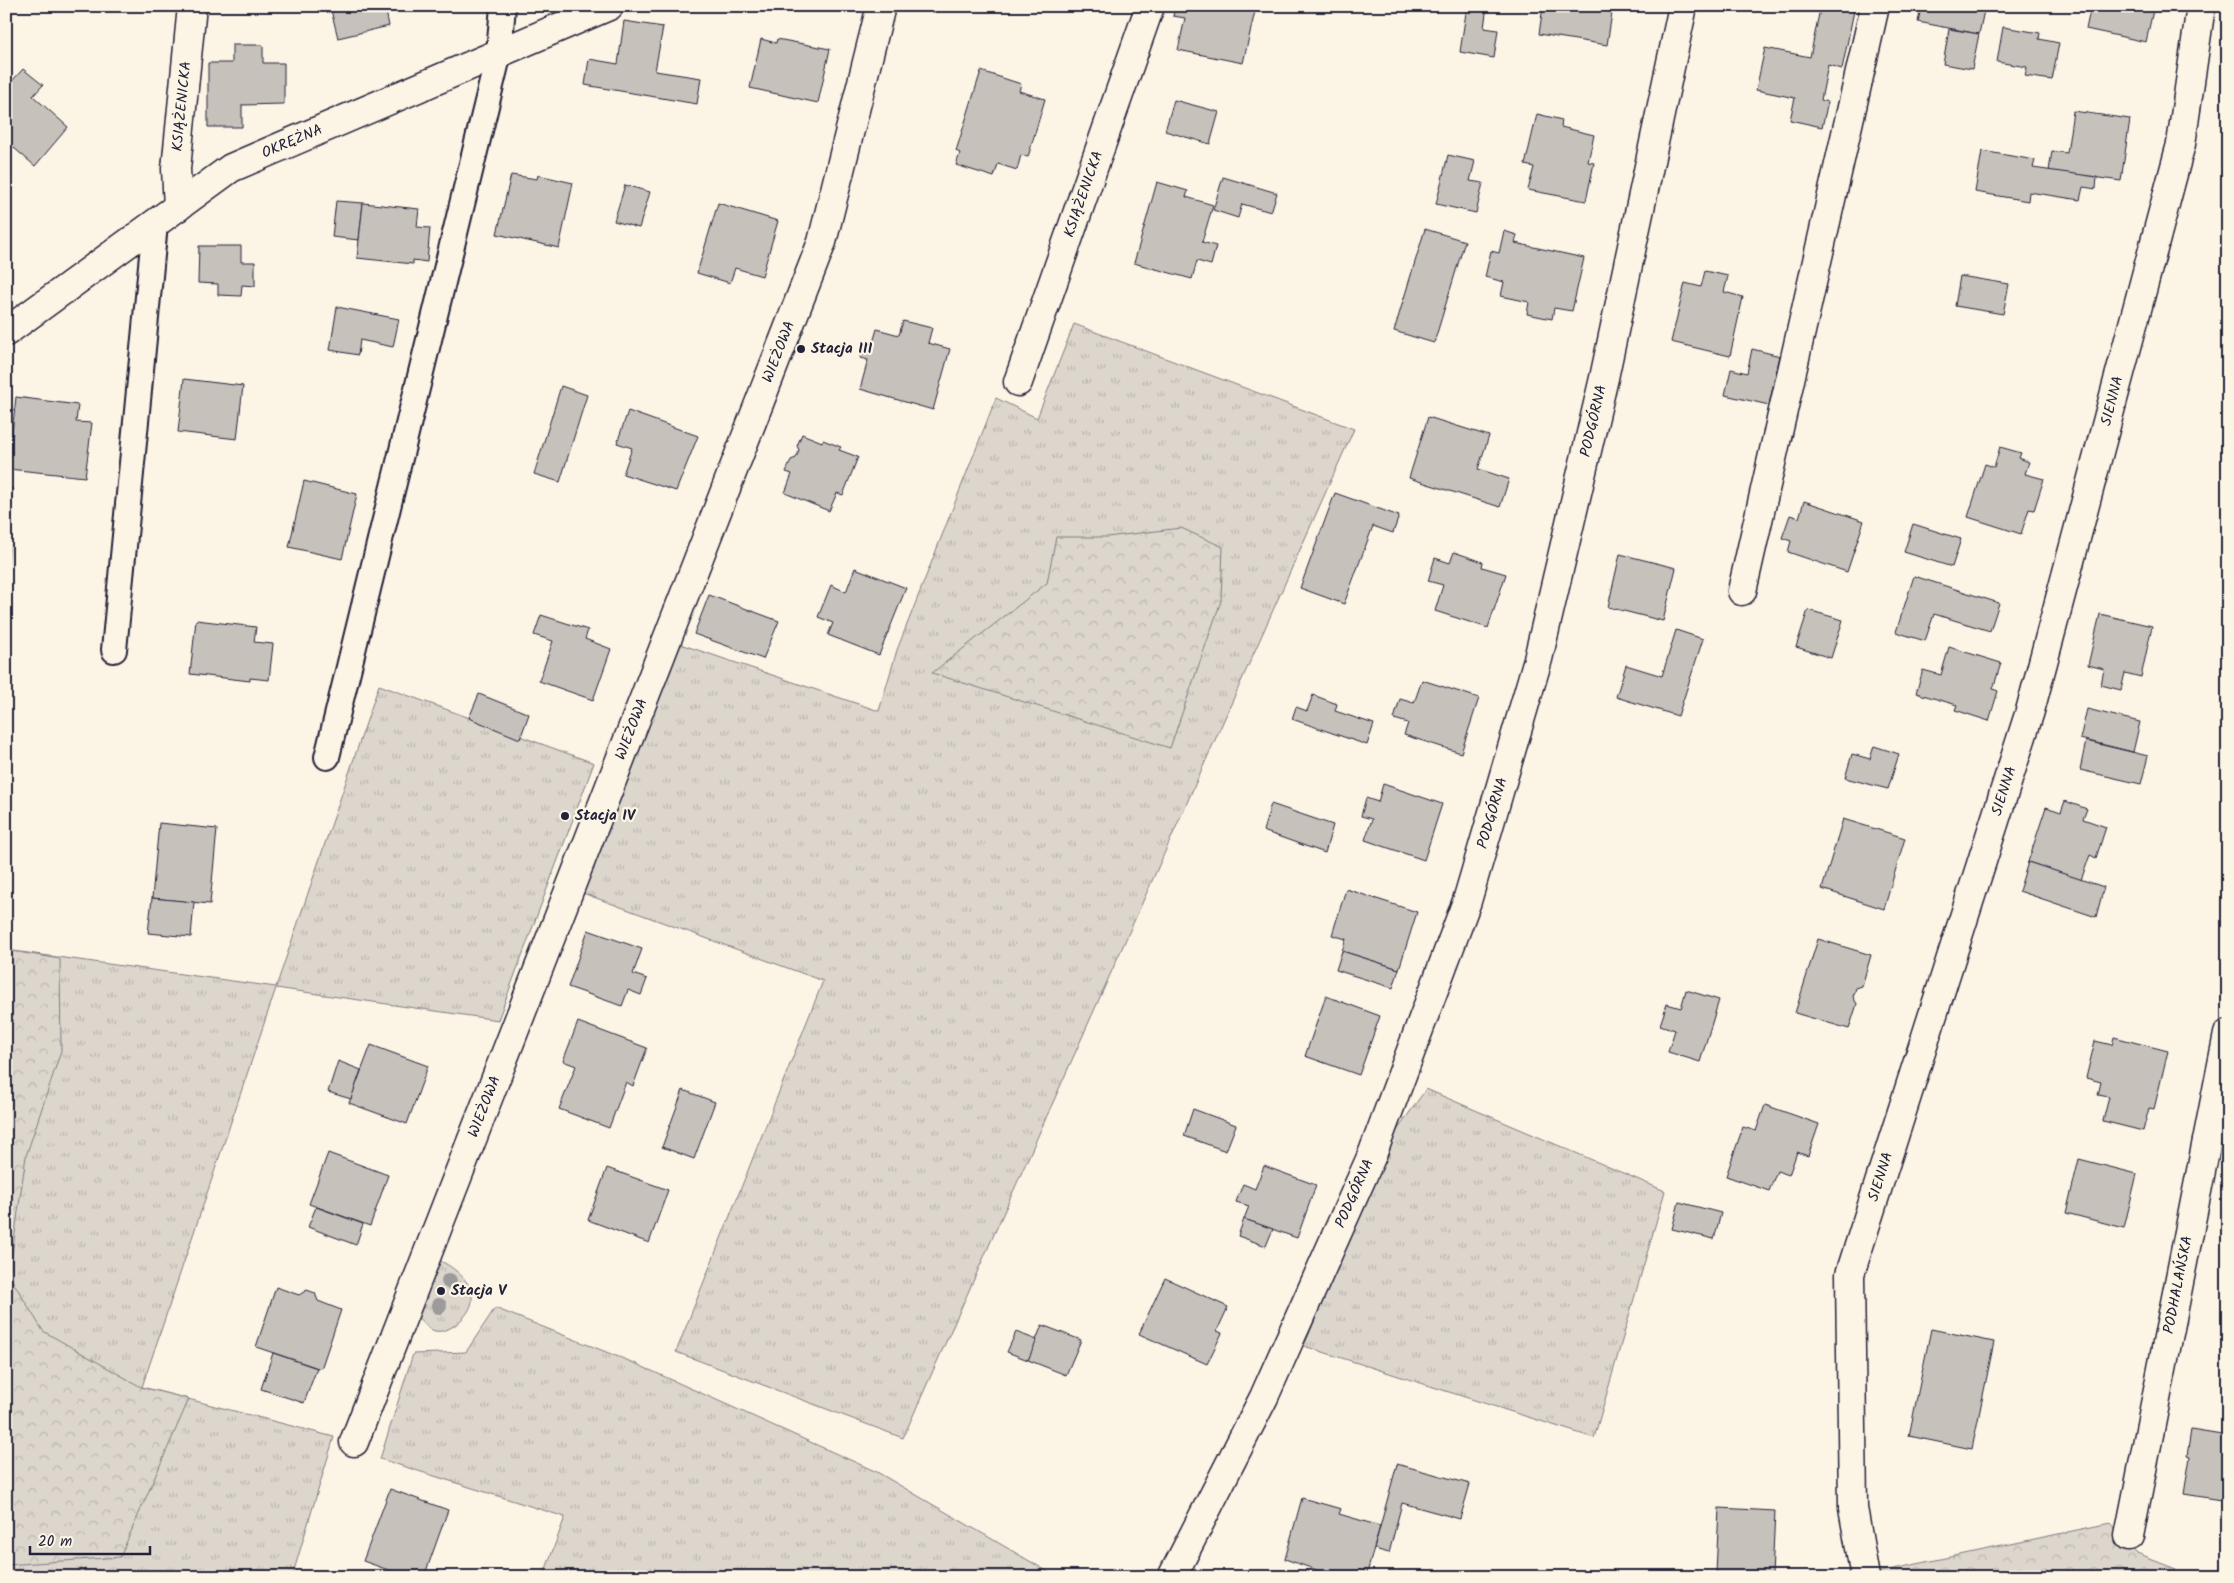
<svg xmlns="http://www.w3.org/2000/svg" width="2234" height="1583" font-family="Kalam,sans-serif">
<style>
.grass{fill:url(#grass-tufts);stroke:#7f7c84}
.forest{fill:url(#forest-crowns);stroke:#7f7c84}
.building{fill:#c6c1bb;stroke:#22223b}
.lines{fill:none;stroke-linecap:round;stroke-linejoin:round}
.lane-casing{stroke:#22223b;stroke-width:28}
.street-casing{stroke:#22223b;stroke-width:31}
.lane{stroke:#fcf5e5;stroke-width:24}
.street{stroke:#fcf5e5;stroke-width:28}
.tree{fill:#9d9a9b}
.poi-dot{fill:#22223b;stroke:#fcf5e5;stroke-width:2}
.labels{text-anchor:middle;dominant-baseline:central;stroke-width:4.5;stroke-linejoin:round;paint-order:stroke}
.street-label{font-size:15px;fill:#22223b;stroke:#fcf5e5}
.poi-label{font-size:15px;font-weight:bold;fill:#22223b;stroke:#fcf5e5;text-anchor:start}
</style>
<defs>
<pattern id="grass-tufts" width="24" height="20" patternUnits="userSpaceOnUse" patternTransform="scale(1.25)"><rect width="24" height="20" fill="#dcd6cc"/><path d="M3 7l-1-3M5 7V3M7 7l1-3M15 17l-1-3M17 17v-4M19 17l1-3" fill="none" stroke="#bcb7b0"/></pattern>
<pattern id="forest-crowns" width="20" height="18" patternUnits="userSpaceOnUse" patternTransform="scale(1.25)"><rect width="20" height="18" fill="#dcd6cc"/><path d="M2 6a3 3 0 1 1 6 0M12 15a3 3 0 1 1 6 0" fill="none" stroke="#bcb7b0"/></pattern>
</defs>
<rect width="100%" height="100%" fill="#fcf5e5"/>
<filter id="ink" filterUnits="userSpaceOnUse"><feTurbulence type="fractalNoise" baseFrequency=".02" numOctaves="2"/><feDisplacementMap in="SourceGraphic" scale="10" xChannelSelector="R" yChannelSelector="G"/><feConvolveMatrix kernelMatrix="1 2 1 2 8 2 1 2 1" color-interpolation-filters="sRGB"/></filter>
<g filter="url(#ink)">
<g class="grass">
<path d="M1074,324L1354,429L903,1438L676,1352L823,981L577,891L674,642L879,711L897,650L996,398L1037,418Z"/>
<path d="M379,685L594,763L498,1020L276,988L142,1387L334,1437L292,1577H6V950L276,987Z"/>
<path d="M1426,1089L1665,1191L1594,1438L1304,1346L1389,1142Z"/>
<path d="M436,1259C451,1265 474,1281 472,1301C471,1315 447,1337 432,1330C426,1327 420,1319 415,1314Z"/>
<path d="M495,1308L634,1363L877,1472L1057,1577H543L565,1517L380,1459L413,1354L466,1352Z"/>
</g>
<g class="forest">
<path d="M1181,528L1223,547L1221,601L1170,748L932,673L1047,583L1056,537H1107Z"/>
<path d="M6,950L60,959L61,1051L26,1156L9,1275L43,1331L141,1387L189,1399L120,1557L6,1565Z"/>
<path d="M2110,1523L2137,1554L2176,1569L2173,1576L1866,1577L1865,1575Z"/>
</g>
<g class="building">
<path d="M330,6H385L389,26L338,38Z"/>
<path d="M1175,6L1256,7L1243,63L1178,50L1185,18L1173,16Z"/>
<path d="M1467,6H1487L1484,28L1498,30L1494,58L1460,52Z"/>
<path d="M1543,6H1603L1602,11L1612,13L1607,45L1539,34Z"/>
<path d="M1801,6H1855L1842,69L1828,65L1821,100L1828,102L1822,127L1790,120L1795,98L1756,90L1765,48L1810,57L1820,9Z"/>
<path d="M1918,6H1985L1979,34L1918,22L1921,7Z"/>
<path d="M2091,6H2154L2146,42L2086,29Z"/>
<path d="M624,21L663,27L655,71L701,78L697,104L585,85L589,59L618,64Z"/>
<path d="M2003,27L2040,33L2039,39L2059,43L2052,80L2025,76L2027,67L1997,62Z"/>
<path d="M1949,29L1979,34L1972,69L1943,64Z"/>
<path d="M761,39L776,43L777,39L830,49L818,103L750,88Z"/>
<path d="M232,45H263V63H284V104L242,105V127H208V63H232Z"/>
<path d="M23,69L43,85L33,96L68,127L35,166L6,141V74L13,80Z"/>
<path d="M981,71L1021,84L1019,91L1045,99L1028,157L1021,155L1017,170L998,164L994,177L956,165L960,153L956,151Z"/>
<path d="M1174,100L1219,112L1210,144L1165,131Z"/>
<path d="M2073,111L2130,119L2121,181L2049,171L2052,151L2067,153Z"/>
<path d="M1537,114L1562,120L1561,127L1594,135L1588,162L1594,163L1586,201L1528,190L1534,167L1525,165Z"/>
<path d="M1982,151L2035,160L2033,168L2097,177L2096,189L2083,187L2080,200L2029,192L2028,201L1975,192Z"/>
<path d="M1448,155L1475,161L1470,181L1483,183L1476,213L1436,204Z"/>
<path d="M511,175L537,179L538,175L573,183L559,248L497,234Z"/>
<path d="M1223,177L1277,193L1271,212L1242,204L1238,218L1213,210Z"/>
<path d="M1157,182L1188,191L1186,197L1213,205L1202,242L1216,246L1211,265L1197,261L1192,279L1134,263Z"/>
<path d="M625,185L650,192L639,228L614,221Z"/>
<path d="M336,201L363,203L359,240L332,237Z"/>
<path d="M363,203L419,209L417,227L430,228L427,262L413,260V264L357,258Z"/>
<path d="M718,203L778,221L762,276L735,268L730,283L697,273Z"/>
<path d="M1425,229L1465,241L1434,343L1394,331Z"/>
<path d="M1504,231L1517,235L1515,243L1584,258L1572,311L1554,308L1552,319L1527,314L1529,302L1501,296L1504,282L1485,277L1491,251L1499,253Z"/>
<path d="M199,246H241V262H255V286L242,285L241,296L218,295V284L198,283Z"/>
<path d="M1705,271L1728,276L1724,292L1743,297L1730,356L1671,342L1685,283L1701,287Z"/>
<path d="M1960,276L2009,284L2003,314L1955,306Z"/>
<path d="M337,307L399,319L393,347L360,340L358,355L330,350Z"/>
<path d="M903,321L932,328L928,343L950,349L933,410L860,389L868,360L860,358L864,346L871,349L877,329L899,335Z"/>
<path d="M1752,349L1780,356L1769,405L1725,395L1731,369L1747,373Z"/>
<path d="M184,379L243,386L237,439L178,432Z"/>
<path d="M561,386L587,395L560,482L534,474Z"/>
<path d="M16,397L78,405L76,422L92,423L85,477L8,469Z"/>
<path d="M628,411L698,436L676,491L623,474L632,448L617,443Z"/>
<path d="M1428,417L1489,436L1478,469L1509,479L1500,507L1409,478Z"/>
<path d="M802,434L822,442L823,440L841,447L839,450L858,457L843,495L837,493L829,511L785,493L792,474L786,472L791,460L796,458L799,450L797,446Z"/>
<path d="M2000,447L2021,453L2019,458L2029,462L2025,474L2044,479L2034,510L2029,509L2021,534L1968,517L1985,464L1994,467Z"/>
<path d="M304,481L357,494L342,559L289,547Z"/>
<path d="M6,488H12L8,569L6,568Z"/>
<path d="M1335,493L1399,516L1393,533L1373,526L1344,604L1300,588Z"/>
<path d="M1804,501L1864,521L1847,572L1788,552L1791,541L1782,538L1790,515L1799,518Z"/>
<path d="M1913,524L1961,539L1952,567L1904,552Z"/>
<path d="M1454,552L1483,562L1482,567L1506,574L1488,628L1435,611L1443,585L1428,581L1435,558L1450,563Z"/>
<path d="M1620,554L1676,568L1663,621L1608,607Z"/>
<path d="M855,568L906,588L879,655L828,635L833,623L818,617L831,585L846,592Z"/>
<path d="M1914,576L1999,603L1990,631L1934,614L1925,641L1896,632Z"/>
<path d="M709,595L779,621L763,659L694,634Z"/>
<path d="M1808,610L1843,620L1831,658L1796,647Z"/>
<path d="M2100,614L2152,626L2141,677L2125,673L2121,690L2101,685L2104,669L2088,665Z"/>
<path d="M541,615L588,630L585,639L611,649L593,700L539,681L553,641L534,635Z"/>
<path d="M196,620L256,627L254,642L273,644L269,680L250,678V681L190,674Z"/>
<path d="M1676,630L1703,639L1678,716L1616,697L1626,665L1662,676Z"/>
<path d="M1949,647L2001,663L1993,689L1998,691L1989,721L1955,710L1957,705L1916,693L1923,670L1941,675Z"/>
<path d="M1422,680L1479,698L1461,753L1404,735L1408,723L1394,719L1400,699L1414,703Z"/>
<path d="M479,694L529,714L520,739L469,718Z"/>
<path d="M1313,695L1337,704L1335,711L1374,724L1367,745L1292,719L1296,707L1307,711Z"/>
<path d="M2087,709L2140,722L2133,752L2080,739Z"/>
<path d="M2086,741L2148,756L2141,784L2080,770Z"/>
<path d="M1874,746L1899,754L1888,789L1845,778L1852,754L1870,759Z"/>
<path d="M1383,784L1442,804L1424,860L1365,840L1372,819L1361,816L1366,798L1378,802Z"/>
<path d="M2065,801L2087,809L2083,819L2106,827L2096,858L2090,855L2081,880L2028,862L2046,807L2061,812Z"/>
<path d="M1271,804L1333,825L1325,853L1263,831Z"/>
<path d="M1843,819L1905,838L1884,909L1822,889Z"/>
<path d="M159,823L217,829L210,904L152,898Z"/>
<path d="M2028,862L2104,887L2096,917L2019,891Z"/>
<path d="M1346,889L1417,912L1399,969L1342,951L1346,939L1332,935Z"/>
<path d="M152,898L194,902L191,937L148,933Z"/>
<path d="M588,930L642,949L633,974L647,979L641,995L628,990L622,1006L568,987Z"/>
<path d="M1818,939L1871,955L1862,986L1856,988L1853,997L1857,1004L1849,1029L1795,1013Z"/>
<path d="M1342,951L1399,969L1393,988L1336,970Z"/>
<path d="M1686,990L1719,1000L1700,1062L1668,1052L1675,1030L1660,1025L1667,1004L1681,1008Z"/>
<path d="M1326,996L1380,1016L1359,1075L1305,1056Z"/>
<path d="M578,1022L647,1048L633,1086L626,1082L609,1128L559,1109L576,1066L563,1061Z"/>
<path d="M2114,1037L2168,1051L2154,1109L2149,1108L2143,1131L2103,1121L2109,1097L2098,1095L2101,1082L2086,1078L2095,1041L2112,1045Z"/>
<path d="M371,1045L428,1066L407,1124L349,1103Z"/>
<path d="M338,1061L361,1070L351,1099L328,1092Z"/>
<path d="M683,1090L715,1102L694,1159L662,1147Z"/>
<path d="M1765,1105L1819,1124L1808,1156L1797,1152L1789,1175L1777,1171L1769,1191L1726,1176L1743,1127L1756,1131Z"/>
<path d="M1193,1109L1236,1125L1226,1151L1184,1136Z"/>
<path d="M328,1153L388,1175L370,1226L309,1204Z"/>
<path d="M2079,1159L2137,1174L2124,1228L2066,1213Z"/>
<path d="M1264,1166L1316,1185L1297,1238L1244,1219L1249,1206L1236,1202L1243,1184L1255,1189Z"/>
<path d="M607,1168L668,1190L649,1243L588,1220Z"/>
<path d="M1679,1202L1721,1213L1714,1239L1672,1229Z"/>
<path d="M316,1207L363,1224L356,1245L308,1227Z"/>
<path d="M1244,1219L1273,1229L1266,1246L1238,1236Z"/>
<path d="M1165,1278L1228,1307L1217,1331L1222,1333L1207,1364L1139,1334Z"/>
<path d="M276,1287L299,1295L307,1290L315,1293L318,1301L341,1310L321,1369L256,1347Z"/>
<path d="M1042,1325L1081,1340L1066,1375L1028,1360Z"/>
<path d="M1931,1329L1994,1342L1972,1449L1909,1436Z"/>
<path d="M1016,1332L1037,1340L1028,1360L1007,1352Z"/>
<path d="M273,1353L317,1368L304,1403L261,1389Z"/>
<path d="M2191,1430L2228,1436V1501L2184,1494L2190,1457L2187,1456Z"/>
<path d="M1397,1464L1470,1484L1460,1519L1402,1503L1389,1553L1374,1549Z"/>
<path d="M390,1489L448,1510L424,1577H408L363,1561Z"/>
<path d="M1302,1498L1341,1509L1339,1514L1380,1526L1366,1577H1337L1285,1559Z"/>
<path d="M1719,1508L1775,1511L1772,1576L1716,1573Z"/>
</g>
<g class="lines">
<defs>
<g id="lane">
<path d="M114,650L155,224"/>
<path d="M327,757L499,53L503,6"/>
</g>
<g id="street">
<path id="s1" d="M178,207L176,169L192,6"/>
<path id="s2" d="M6,332L231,168L609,6"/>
<path id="s3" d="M1018,382L1150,6"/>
<path d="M1742,591L1875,6"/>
<path id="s4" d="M354,1442L822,242L881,6"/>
<path id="s5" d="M2129,1536L2228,1034"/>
<path id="s6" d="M1172,1577L1264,1397L1372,1155L1467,901L1538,659L1604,378L1683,6"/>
<path id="s7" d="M1865,1577L1853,1508L1850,1274L2030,711L2181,144L2201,6"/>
</g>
</defs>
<use href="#lane" class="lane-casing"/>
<use href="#street" class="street-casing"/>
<use href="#lane" class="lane"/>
<use href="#street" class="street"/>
</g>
<g class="tree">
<circle cx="449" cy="1281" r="8"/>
<circle cx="439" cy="1306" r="8"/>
</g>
</g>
<g class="poi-dot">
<circle cx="801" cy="349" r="5"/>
<circle cx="565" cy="816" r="5"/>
<circle cx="441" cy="1291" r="5"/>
</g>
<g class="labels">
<g class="street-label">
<text stroke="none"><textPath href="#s1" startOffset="101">KSIĄŻENICKA</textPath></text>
<text stroke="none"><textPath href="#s2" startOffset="345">OKRĘŻNA</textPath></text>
<text stroke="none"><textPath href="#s3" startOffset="199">KSIĄŻENICKA</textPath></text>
<text stroke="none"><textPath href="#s4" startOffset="1170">WIEŻOWA</textPath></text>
<text stroke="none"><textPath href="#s7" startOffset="1216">SIENNA</textPath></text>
<text stroke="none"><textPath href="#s6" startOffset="1235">PODGÓRNA</textPath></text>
<text stroke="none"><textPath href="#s4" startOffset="765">WIEŻOWA</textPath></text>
<text stroke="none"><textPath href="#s7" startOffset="811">SIENNA</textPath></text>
<text stroke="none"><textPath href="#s6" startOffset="830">PODGÓRNA</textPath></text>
<text stroke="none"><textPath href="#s4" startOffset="360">WIEŻOWA</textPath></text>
<text stroke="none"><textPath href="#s7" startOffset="406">SIENNA</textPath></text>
<text stroke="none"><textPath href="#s6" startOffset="425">PODGÓRNA</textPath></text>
<text stroke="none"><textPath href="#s5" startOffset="256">PODHALAŃSKA</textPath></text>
</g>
<g class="poi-label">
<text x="811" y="349">Stacja III</text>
<text x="575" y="816">Stacja IV</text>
<text x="451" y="1291">Stacja V</text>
</g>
</g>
<rect width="2234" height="1583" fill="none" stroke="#fcf5e5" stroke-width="25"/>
<rect x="12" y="12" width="2209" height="1558" fill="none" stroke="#22223b" stroke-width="2" filter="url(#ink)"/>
<path d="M30 1546v8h120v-8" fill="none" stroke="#22223b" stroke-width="2.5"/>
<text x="38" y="1546" font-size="15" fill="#22223b" stroke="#fcf5e5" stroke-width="4" paint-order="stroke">20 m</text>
</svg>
